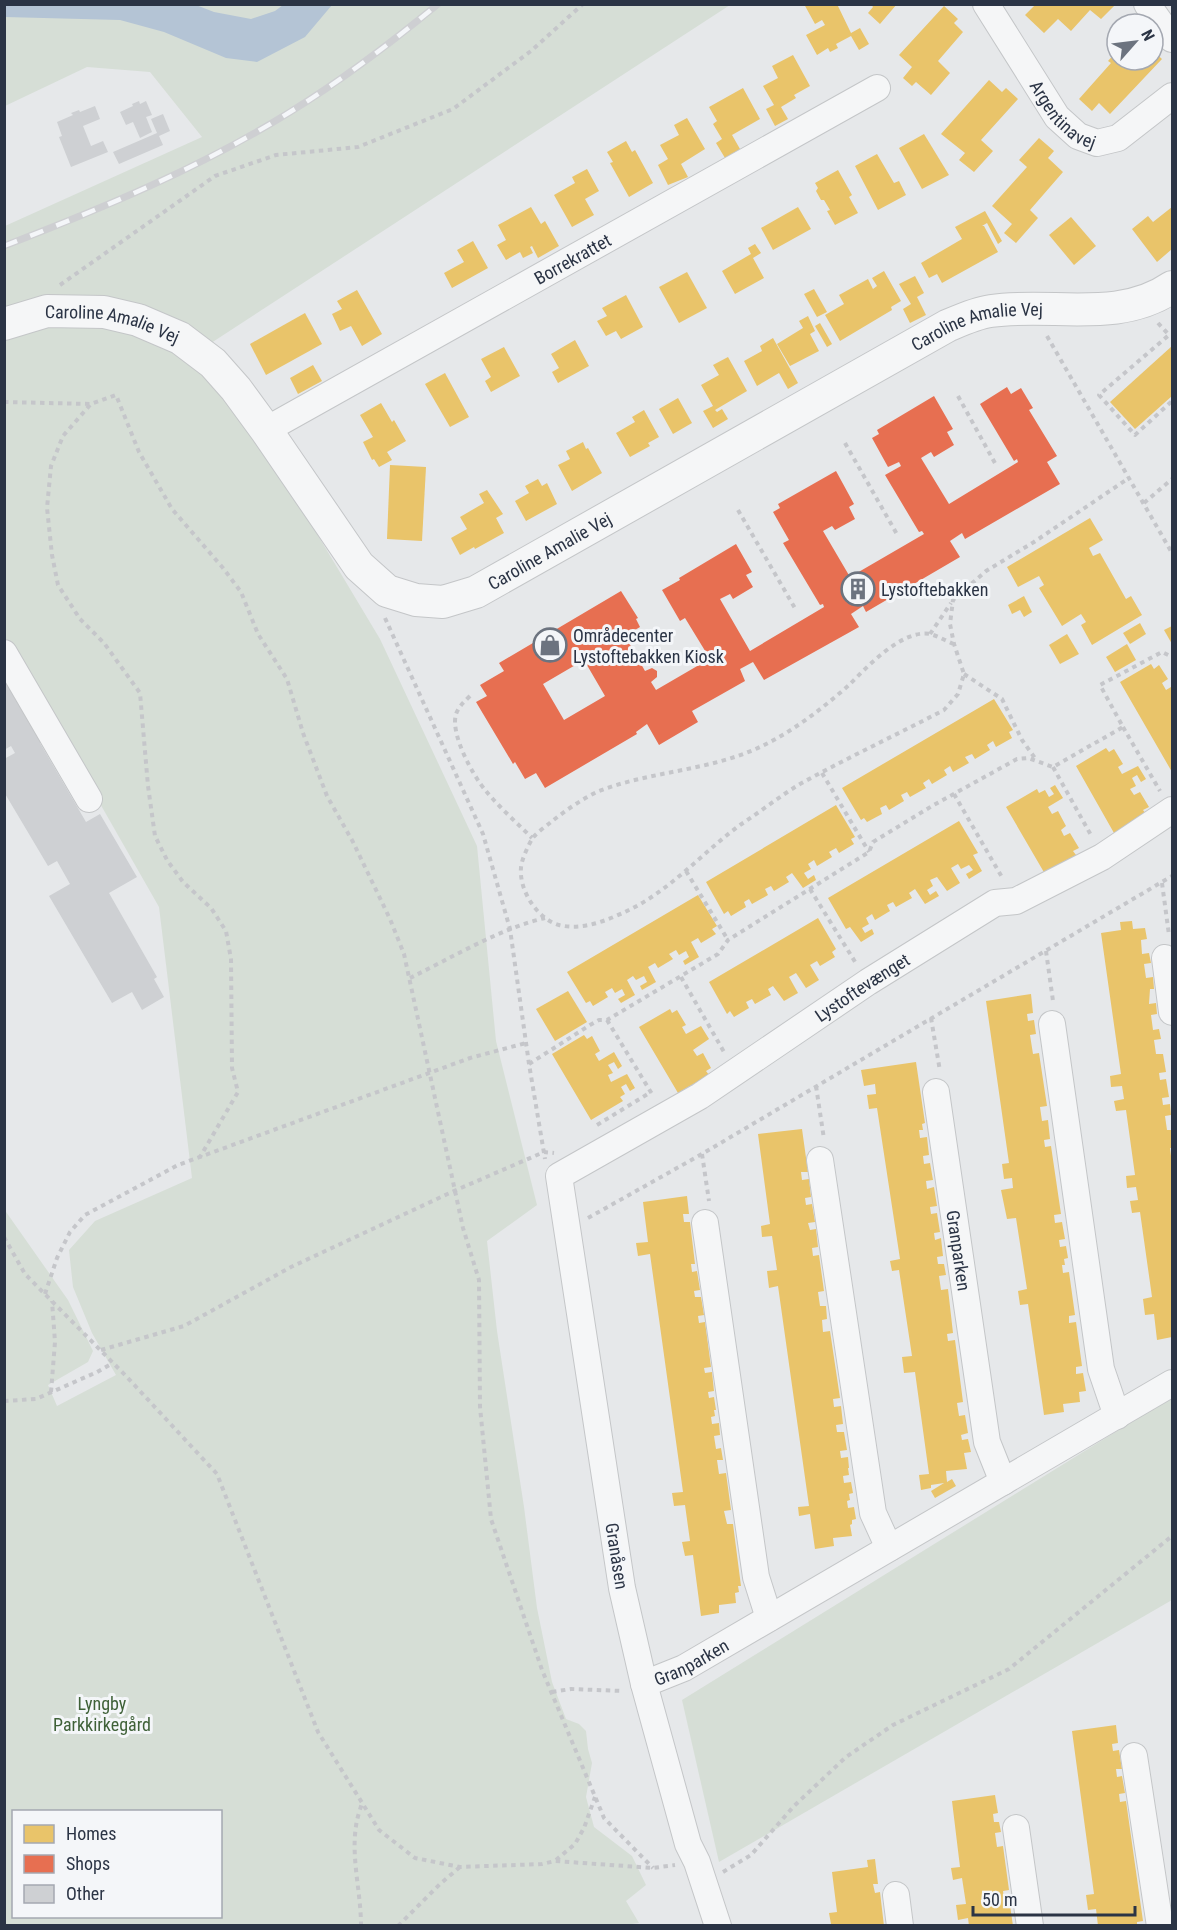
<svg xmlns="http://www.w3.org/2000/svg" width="1177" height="1930" font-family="'Roboto Condensed',sans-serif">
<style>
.green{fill:#d6ded6;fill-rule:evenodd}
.water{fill:#b4c4d5}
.homes{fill:#e9c46a}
.shops{fill:#e76f51;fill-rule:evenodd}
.building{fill:#ced0d3}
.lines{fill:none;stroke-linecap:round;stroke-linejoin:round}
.minor-casing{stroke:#c4c6c8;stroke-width:28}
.tertiary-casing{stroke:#c4c6c8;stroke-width:34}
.path{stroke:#c5c6ca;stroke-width:4;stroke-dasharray:4.5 4.5;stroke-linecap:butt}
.minor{stroke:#f5f6f7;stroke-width:26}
.tertiary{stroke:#f5f6f7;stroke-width:32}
.rail-casing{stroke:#cecfd2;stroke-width:7}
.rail{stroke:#f4f6f9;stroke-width:4.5;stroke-dasharray:14;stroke-linecap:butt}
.labels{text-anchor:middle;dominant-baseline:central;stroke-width:6;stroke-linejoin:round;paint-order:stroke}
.street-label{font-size:18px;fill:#2b3445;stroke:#f4f6f9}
.poi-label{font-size:18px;fill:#2b3445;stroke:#f4f6f9;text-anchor:start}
.park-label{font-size:18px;fill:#3f6138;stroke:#f4f6f9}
</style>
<rect width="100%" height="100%" fill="#e6e8ea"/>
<g class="green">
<path d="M5,5H730L205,347L380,639L477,846L496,1041L537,1205L487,1241L497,1331L524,1507L537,1608L552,1682L566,1719L579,1724L586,1731L588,1749L592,1763L586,1797L594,1827L632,1856L646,1885L626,1901L639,1923L618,1926L5,1925L4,1209L68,1300L93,1351L88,1362L48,1385L57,1406L116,1375L92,1333L73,1287L69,1250L95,1221L192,1178L159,907L5,637V226L202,137L150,72L87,67L5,106ZM14,1812H220V1916H14Z"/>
<path d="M1172,1397V1600L719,1862L682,1700Z"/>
</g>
<path class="water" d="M5,4L196,5L214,12L251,19L275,11L283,5H332L305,37L257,62L226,58L164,32L120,20L5,17Z"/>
<g class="homes">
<path d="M804,4H837L851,33L860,28L869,44L859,50L851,36L836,44L838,48L830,52L828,48L817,55L806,35L825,25L822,20L815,24Z"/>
<path d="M871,4H897L880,24L868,13L873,7Z"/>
<path d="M1035,5H1115L1101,19L1090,10L1071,31L1058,19L1044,33L1025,15Z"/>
<path d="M944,6L958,19L954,23L963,32L938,61L950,73L931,95L916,82L912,86L903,78L912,67L899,55Z"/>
<path d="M1117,51V60H1153V51L1162,59L1110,114L1099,103L1092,111L1079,99L1111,63L1108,61Z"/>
<path d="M793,55L810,86L794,95L796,98L781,107L788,119L775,126L766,109L774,105L763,86L778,78L772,66Z"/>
<path d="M989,80L1002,92L1006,88L1018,99L981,140L993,151L974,172L959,160L965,153L941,134Z"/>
<path d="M743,88L760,119L732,135L740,149L725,158L716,143L722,139L713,124L717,121L709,107Z"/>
<path d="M687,118L705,149L681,164L688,177L668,185L658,165L668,159L660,145L679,135L674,125Z"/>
<path d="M924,134L949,175L922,189L899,148Z"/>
<path d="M1039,138L1054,151L1048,158L1063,172L1030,210L1038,218L1016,243L1004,233L1012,224L992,206L1027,167L1019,160Z"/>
<path d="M626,141L632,152L635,150L653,183L629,197L610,163L613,162L607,152Z"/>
<path d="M877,154L894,183L899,181L906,195L878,210L855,166Z"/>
<path d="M587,169L599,191L585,199L594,215L572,227L554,195L575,183L572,177Z"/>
<path d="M838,170L852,195L849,197L858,213L835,225L827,211L830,210L824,200H821L816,191L818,188L815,183Z"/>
<path d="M531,207L541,224L545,221L559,246L538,258L532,246L530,247L533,253L523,258L520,252L506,260L497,245L506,240L498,225Z"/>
<path d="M798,207L811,229L773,250L761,228Z"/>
<path d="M1172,207V249L1157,262L1132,229L1148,216L1153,222Z"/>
<path d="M985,211L1002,241L998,244L987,223L982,226H984L998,252L942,283L937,274L929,278L921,263L962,239L955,227Z"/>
<path d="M1071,217L1096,246L1074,265L1049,235Z"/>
<path d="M473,241L488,268L452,288L444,273L464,262L457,250Z"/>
<path d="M755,244L761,253L753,258L764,278L735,294L722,271L751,254L748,248Z"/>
<path d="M884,271L901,301L891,307L892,310L840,341L825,315L844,304L839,295L868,279L873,289L877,286L872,278Z"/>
<path d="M687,272L707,308L679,323L659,287Z"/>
<path d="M915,276L924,293L917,297L926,315L910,323L903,309L911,304L899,284Z"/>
<path d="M814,289L827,312L817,317L804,294Z"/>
<path d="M357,290L382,334L362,346L351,326L340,331L332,314L342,309L337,301Z"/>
<path d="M626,295L643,327L621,339L616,331L606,336L597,321L607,316L602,308Z"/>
<path d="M305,313L322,344L266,375L250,344Z"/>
<path d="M808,316L815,331L810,334L819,351L790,366L777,344L803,328L799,321Z"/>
<path d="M820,323L832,344L827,347L815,326Z"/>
<path d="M773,338L798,383L788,389L779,373L757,386L744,361L762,351L760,346Z"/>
<path d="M575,340L589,366L558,383L552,372L559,368L551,354Z"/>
<path d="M1172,346V396L1135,429L1110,402Z"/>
<path d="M504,347L520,376L491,392L485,381L491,377L481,359Z"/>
<path d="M728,357L747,391L715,410L717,412L722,409L728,419L713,428L703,411L713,406L701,385L719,375L713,365Z"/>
<path d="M313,365L322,381L298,394L290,378Z"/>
<path d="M445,373L469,417L450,427L425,384Z"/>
<path d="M678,398L692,423L673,434L659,409Z"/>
<path d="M381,403L392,422L394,420L406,441L387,452L392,460L379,467L374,459L372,460L363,442L373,437L360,415Z"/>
<path d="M644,410L659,437L648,443L650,446L630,457L616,433L635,422L632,417Z"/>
<path d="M583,442L586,449L588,448L602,473L572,491L558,465L570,459L566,451Z"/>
<path d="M390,465L426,467L422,541L387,539Z"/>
<path d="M538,479L542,486L547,483L557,504L526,521L515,501L529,493L525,486Z"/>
<path d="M487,490L503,514L496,518L504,533L475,549L474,547L460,555L451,538L467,529L460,517L484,503L479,494Z"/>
<path d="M1090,518L1103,540L1089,548L1093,556L1100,553L1126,599L1131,596L1142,615L1092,645L1081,625L1086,622L1081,614L1062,626L1039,588L1044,585L1039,576L1018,587L1007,567Z"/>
<path d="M1024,596L1032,612L1024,617L1020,610L1012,614L1008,605Z"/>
<path d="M1140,623L1146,634L1130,644L1123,633Z"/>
<path d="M1172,626V644L1164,630Z"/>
<path d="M1067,634L1079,654L1060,664L1049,645Z"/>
<path d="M1127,644L1136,660L1115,672L1106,657Z"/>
<path d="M1151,664L1154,669L1159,665L1168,679L1162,683L1166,690L1171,687L1172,689V772L1120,682Z"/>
<path d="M994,699L1013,730L1009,732L1012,738L996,747L993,741L987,745L990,750L975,759L972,754L965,757L969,763L953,772L950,766L944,770L947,775L932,784L929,779L923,783L926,788L910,797L907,792L901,795L904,801L889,810L886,805L880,808L882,814L867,822L864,818L861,820L842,788Z"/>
<path d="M1106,748L1109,752L1114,749L1123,764L1118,767L1122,774L1138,766L1146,779L1141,782L1137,775L1132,778L1136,786L1130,789L1134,795L1140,792L1149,807L1143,810L1146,814L1114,833L1076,766Z"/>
<path d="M1055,785L1063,798L1048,807L1052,814L1058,811L1066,826L1061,830L1064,836L1070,833L1079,848L1073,851L1076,855L1045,874L1006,807L1037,789L1039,793L1045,790L1049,797L1054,794L1050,788Z"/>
<path d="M836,805L855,837L851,839L854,844L839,853L836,848L829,852L832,857L817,866L814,860L808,864L811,869L804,873L808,879L814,875L816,880L803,888L792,873L786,877L789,882L774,891L771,886L765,889L768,895L752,904L749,899L744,902L746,907L731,916L728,911L724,914L706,882Z"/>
<path d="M959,821L978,853L973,855L982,871L969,879L966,874L973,870L969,865L961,869L958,864L951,868L960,883L947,891L937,877L930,880L933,886L927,890L930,895L936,891L939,896L925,904L915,889L909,893L912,898L896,907L893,902L887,905L890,911L875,920L872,914L866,918L869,924L862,928L865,933L872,929L874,934L861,942L850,927L846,929L828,898Z"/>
<path d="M698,895L717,926L712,929L716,934L701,943L698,938L691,942L699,957L685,965L683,961L689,957L686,951L679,955L676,950L669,954L673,959L658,968L655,963L648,967L656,982L642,990L640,986L647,982L644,976L636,980L633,976L627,980L635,995L621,1003L618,999L625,995L622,989L615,993L612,988L605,992L608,997L593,1006L590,1001L586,1003L567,972Z"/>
<path d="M818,918L836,949L832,952L835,957L820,966L817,961L810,965L819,980L806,988L796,973L789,977L798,993L784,1001L773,986L768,989L771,995L755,1004L752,999L746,1002L749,1008L734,1017L730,1011L727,1014L709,982Z"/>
<path d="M1132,921L1133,929L1145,928L1147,939L1141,940L1142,954L1149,953L1151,963L1144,964L1146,978L1153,977L1154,989H1150L1149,1004L1156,1003L1157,1014L1151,1015L1153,1030L1159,1029L1161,1039L1154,1040L1156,1054H1163L1166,1072L1159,1073L1160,1080L1166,1079L1169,1097L1162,1098L1163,1105L1170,1104L1171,1115L1165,1116L1167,1130H1172V1148H1170L1171,1156H1172V1337L1157,1340L1154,1314L1145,1315L1143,1299L1152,1297L1140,1212L1132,1213L1130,1201L1138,1200L1136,1187L1127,1188L1126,1176L1135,1175L1126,1110L1116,1111L1114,1101L1124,1099L1122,1086L1111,1087L1110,1076L1121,1074L1101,933L1121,930L1120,922Z"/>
<path d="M568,991L587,1022L555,1041L536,1009Z"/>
<path d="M1031,994L1033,1013L1027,1014L1028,1021L1034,1020L1036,1034L1030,1035L1033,1054L1039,1053L1047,1106L1040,1107L1042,1121L1048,1120L1050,1139L1044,1140L1045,1147L1051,1146L1061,1214L1054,1215L1055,1223L1062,1222L1065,1239L1059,1240L1060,1247L1066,1246L1068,1258L1064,1259L1065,1265H1062L1063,1273L1069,1272L1075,1315L1069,1316V1323L1076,1322L1082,1366L1076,1367V1374L1083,1373L1086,1391L1079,1392L1080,1402L1063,1404L1064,1412L1044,1415L1028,1304L1020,1305L1018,1291L1027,1289L1016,1218L1007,1219L1001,1190L1013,1188L1012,1178L1004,1179L1002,1164L1009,1163L986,1001Z"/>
<path d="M670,1009L672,1013L677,1010L686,1025L682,1027L686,1034L701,1026L709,1039L693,1050L697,1056L703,1053L711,1068L706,1071L709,1075L678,1093L639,1027Z"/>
<path d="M584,1035L587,1039L592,1036L600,1051L595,1054L599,1061L614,1052L622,1066L618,1069L614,1062L608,1065L613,1073L608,1075L611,1082L627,1074L635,1088L630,1091L626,1084L621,1087L625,1094L620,1097L623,1101L591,1120L552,1054Z"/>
<path d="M916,1062L925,1123L922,1124L923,1130H919L920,1138L927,1137L929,1155L923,1156L924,1164L930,1163L933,1180L926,1181L927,1189L934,1187L937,1206L930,1207L931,1214L937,1213L940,1232L934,1233L935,1240L941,1238L943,1256L937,1257L938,1264H944L946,1275L939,1276L941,1290L948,1289L953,1333L947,1334L948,1341L955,1340L963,1402L957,1403L959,1416L965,1415L968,1433L961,1435L962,1440L968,1439L971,1452L964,1453L967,1469L946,1471L947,1482L952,1479L956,1486L935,1498L931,1491L944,1483L931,1485V1488L921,1490L919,1475L929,1474L915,1372L904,1373L902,1357L912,1356L899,1270L892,1271L890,1261L900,1259L877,1108L869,1109L867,1095L876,1094L875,1084L864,1086L861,1070Z"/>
<path d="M802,1129L808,1172H801L802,1180L809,1179L811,1197L805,1198L806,1205L812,1204L815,1222L808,1223L810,1230L816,1229L818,1247L812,1248L813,1256L819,1255L824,1291L818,1292L820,1306H826L827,1319L822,1320L823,1332L830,1331L840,1398L833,1399L834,1407L841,1406L843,1424L836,1425L837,1432H844L847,1450L840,1451L841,1458L848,1457L849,1468H848L849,1475L843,1476L844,1483L851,1482L853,1493L849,1494L850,1500L847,1501L848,1508L854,1507L856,1519L852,1520V1524L850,1525L852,1536L833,1538L834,1546L815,1549L810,1514L799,1516L798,1507L809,1506L778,1286L769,1288L767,1271L777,1270L772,1236L762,1237L761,1226L770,1224L758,1134Z"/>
<path d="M687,1196L689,1214H683L684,1222H690L695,1264H691L692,1272L697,1271L700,1290L694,1291L695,1297H701L704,1315L698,1316L699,1323L705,1322L711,1367L704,1368L705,1373L712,1372L714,1391L708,1392L709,1398L714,1397L716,1410H714L715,1416L711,1417L712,1424L719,1423L720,1435L714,1436L716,1449L721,1448L723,1460H717L719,1474L726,1473L731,1510L724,1511L727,1524H733L741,1586H738L739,1592L735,1593L736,1603L719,1605V1613L701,1616L693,1555L685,1556L682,1542L690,1541L685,1505L674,1506L672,1493L683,1492L650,1254L638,1256L636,1243L648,1242L643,1202Z"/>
<path d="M1116,1725L1118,1743L1112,1744L1113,1751L1119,1750L1122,1769H1116L1117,1777L1122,1776L1125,1793L1119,1794L1120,1802L1126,1801L1143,1921L1137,1922V1926H1098L1096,1909L1088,1910L1086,1895L1094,1894L1072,1731Z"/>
<path d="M995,1795L998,1813L993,1814L994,1822H999L1001,1832L995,1833L997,1847L1003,1846L1009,1890L1003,1891L1004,1898H1009L1013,1926H969L968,1918L958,1920L956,1905L966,1904L962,1878L953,1880L951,1868L960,1867L952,1801Z"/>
<path d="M875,1859L878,1884H873L875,1893L880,1892L884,1926L831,1924L829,1913L837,1912L832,1872L868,1867L867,1860Z"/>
</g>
<path class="shops" d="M1007,387L1011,394L1021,388L1033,408L1029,410L1057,456L1047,462L1060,484L965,539L962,533L950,541L960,557L866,612L863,606L851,614L859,627L764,680L753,662L740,669L745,681L692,711L698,722L659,745L647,724L636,732L637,734L545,788L536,773L525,779L515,762L513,764L476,702L487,696L480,685L504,671L499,663L621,591L638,618L636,619L640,627L625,636L645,671L652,668L657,671V677L651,682L656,690L711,658L708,654H707L685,618L680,621L662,590L680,580L679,578L736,544L752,572L746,575L753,587L733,599L730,594L720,599L750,651L824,607L823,604L820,605L783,543L789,540L773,512L780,508L778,504L836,471L854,504L849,507L855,519L835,530L832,526L823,531L850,577L924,534L922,531L919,532L885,475L901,466L899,462L888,467L872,438L879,434L877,430L934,396L953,429L947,432L954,445L934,457L931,452L921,458L949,504L1018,462L1017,459L1014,461L980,404ZM584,660L605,696L564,720L543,684Z"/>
<g class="building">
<path d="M139,101L140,104L146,101L152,115L146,117L152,132L140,138L133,122L126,125L120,112L133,106L132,104Z"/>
<path d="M95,106L100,119L83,126L91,146L103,141L108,152L71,167L59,137L62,136L57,122L73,115L71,113L79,110L80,112Z"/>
<path d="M163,114L170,131L159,136L163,145L119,164L113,152L157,133L151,119Z"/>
<path d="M4,673L48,738L40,743L86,822L100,814L137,877L109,893L157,977L154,979L164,997L142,1010L132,992L112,1003L49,896L70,884L57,861L48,866L4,792V759L15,753L11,746L4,750Z"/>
</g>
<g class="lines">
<defs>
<g id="minor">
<path id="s1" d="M986,4L1057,117L1078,136L1097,143L1118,138L1172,96"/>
<path d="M1147,4L1172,39"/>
<path id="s2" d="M266,430L877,88"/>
<path d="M4,653L89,799"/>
<path d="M1165,958L1172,1012"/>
<path d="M1052,1024L1101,1369L1117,1416"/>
<path id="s3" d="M936,1092L987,1442L1003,1482"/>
<path d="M820,1160L873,1513L889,1548"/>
<path d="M705,1223L756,1577L769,1618"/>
<path id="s4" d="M644,1684L684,1668L1172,1383"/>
<path d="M1134,1756L1160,1926"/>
<path d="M1016,1828L1030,1926"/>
<path d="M896,1895L900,1926"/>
<path id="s5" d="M718,1926L697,1862L688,1844L644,1684L622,1588L559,1176L700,1096L868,982L995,903L1016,901L1102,857L1172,810"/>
</g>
<g id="tertiary">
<path id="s6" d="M4,324L47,311L104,312L138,320L180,338L213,363L236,389L266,430L359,566L387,591L416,600L443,602L476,592L947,326C961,320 976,313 991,311C1051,302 1119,324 1172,287"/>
</g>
</defs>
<use href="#minor" class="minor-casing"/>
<use href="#tertiary" class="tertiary-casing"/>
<g class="path">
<path d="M60,285L215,176L276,155L358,147L453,109L531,51L583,4"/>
<path d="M1158,323L1169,335L1099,395L1135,435L1172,401"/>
<path d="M1047,336L1172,553"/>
<path d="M958,396L996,465"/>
<path d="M4,402L91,404L116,395L139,452L172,509L223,568L241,592L258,634L287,679L303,733L327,796L353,842L390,919L404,954L463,1228L479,1280L480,1407L491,1519L542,1670L604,1818L653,1868"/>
<path d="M90,405L63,436L51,466L47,508L52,555L58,585L80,619L104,643L140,693L148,786L155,836L167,860L183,882L211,908L226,931L231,959L232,1068L238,1092L200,1157"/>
<path d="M845,443L898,536"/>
<path d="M1144,503L1172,479"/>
<path d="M738,510L796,610"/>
<path d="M385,618L483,834L510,929L529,1064L545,1159"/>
<path d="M930,634L951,603"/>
<path d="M954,644C946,641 938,636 930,634C902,629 867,667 849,685C822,709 792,732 760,747C709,771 651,771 599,791C582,799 566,810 551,822C545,827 536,833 532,839C528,846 521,861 521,868C519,890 537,919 559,925C583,931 608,920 629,910C672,889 702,853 740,825C760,812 780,796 800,784C847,758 896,735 944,710L958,694L964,674L954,644L950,624L953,600L986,571L1034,542L1129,478"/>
<path d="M964,674L1002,699L1022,740L1037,761"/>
<path d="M470,696C464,702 459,706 456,714C450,734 473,776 486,791C500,808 517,823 532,838"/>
<path d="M1123,727L1160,791"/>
<path d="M1053,767L1092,837"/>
<path d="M822,773L869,852"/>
<path d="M954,794L1003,879"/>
<path d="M686,871L728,940"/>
<path d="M1162,883L1169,935"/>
<path d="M810,889L857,965"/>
<path d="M1046,951L1053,1001"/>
<path d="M681,977L724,1052"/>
<path d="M410,978C451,958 501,928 545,918"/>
<path d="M931,1018L940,1071"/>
<path d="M607,1020L652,1094"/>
<path d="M529,1064L590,1025L599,1020H607L718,954L728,940L869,852L873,842L932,806L1017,759L1028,758L1053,767L1123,727L1100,685L1162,652L1172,657"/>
<path d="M816,1086L824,1139"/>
<path d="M597,1125L651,1092"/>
<path d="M702,1154L709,1201"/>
<path d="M588,1218L702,1154L1172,876"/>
<path d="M4,1237L25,1274L126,1376L217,1474L318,1732L379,1830L415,1858L460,1867L542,1864L555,1861L653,1868L675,1865"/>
<path d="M45,1294L57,1258L70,1232L85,1215L178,1165L470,1058L526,1043"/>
<path d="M101,1350L184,1326L291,1267L454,1191L544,1152L554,1153"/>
<path d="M51,1392L55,1342L52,1301"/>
<path d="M4,1401L36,1399L97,1372L113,1363"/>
<path d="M552,1692L571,1689L623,1691"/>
<path d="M556,1860L575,1844L584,1828L595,1797"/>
<path d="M723,1872L751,1855L794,1806L846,1757L893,1725L1009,1669L1172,1536"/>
<path d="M361,1926C361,1892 351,1859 356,1826C357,1818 360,1810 362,1803"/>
<path d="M398,1926L440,1884L460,1867"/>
</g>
<use href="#minor" class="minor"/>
<use href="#tertiary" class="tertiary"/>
<defs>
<path id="rail" d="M4,246C103,208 200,168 290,112C342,80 391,43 438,4"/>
</defs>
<use href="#rail" class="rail-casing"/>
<use href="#rail" class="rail"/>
</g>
<defs>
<symbol id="building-ring" viewBox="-11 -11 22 22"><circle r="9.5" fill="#f4f6f9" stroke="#6c737f" stroke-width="1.5"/><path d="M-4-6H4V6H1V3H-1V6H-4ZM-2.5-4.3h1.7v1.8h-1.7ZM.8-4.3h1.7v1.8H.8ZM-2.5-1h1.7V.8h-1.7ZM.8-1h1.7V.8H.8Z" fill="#6c737f"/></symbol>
<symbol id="shop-ring" viewBox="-11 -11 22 22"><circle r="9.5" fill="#f4f6f9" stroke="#6c737f" stroke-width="1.5"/><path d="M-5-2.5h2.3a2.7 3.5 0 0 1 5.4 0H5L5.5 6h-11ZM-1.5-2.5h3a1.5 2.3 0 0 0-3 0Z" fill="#6c737f"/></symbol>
</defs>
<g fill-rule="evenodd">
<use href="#building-ring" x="839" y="570" width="38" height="38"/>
<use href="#shop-ring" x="531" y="626" width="38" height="38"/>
</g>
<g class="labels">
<g class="street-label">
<text stroke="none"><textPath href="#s1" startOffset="136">Argentinavej</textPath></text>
<text stroke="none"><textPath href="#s2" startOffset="351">Borrekrattet</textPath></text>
<text stroke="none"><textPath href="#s6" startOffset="112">Caroline Amalie Vej</textPath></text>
<text stroke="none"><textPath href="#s6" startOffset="1174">Caroline Amalie Vej</textPath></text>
<text stroke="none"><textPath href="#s6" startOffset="688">Caroline Amalie Vej</textPath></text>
<text stroke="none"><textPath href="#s5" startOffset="1126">Lystoftevænget</textPath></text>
<text stroke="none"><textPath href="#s3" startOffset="160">Granparken</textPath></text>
<text transform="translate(617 1556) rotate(81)">Granåsen</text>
<text stroke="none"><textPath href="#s4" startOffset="52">Granparken</textPath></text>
</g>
<g class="poi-label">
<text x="881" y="589">Lystoftebakken</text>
<text x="573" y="635">Områdecenter<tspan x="573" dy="21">Lystoftebakken Kiosk</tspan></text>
</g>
<g class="park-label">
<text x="102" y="1703">Lyngby<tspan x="102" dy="21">Parkkirkegård</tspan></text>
</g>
</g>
<rect width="1177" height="1930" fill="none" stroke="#2b3445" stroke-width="12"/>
<rect x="12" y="1810" width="210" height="108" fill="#f4f6f9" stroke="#a4a8b1" stroke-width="1.5"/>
<rect x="24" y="1825" width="30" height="18" fill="#e9c46a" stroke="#a4a8b1" stroke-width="1.5"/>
<text x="66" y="1840" font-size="18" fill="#2b3445">Homes</text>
<rect x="24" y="1855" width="30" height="18" fill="#e76f51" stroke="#a4a8b1" stroke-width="1.5"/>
<text x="66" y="1870" font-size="18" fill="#2b3445">Shops</text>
<rect x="24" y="1885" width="30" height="18" fill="#ced0d3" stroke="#a4a8b1" stroke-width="1.5"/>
<text x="66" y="1900" font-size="18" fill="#2b3445">Other</text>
<g transform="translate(1135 42) rotate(62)"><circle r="28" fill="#f4f6f9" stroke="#a4a8b1" stroke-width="1.5"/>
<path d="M0-4.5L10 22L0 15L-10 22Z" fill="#6c737f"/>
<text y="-9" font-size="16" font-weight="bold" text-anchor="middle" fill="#2b3445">N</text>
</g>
<path d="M973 1906v9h162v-9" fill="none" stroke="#2b3445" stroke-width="3"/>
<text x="982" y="1906" font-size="18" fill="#2b3445" stroke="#f4f6f9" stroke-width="4.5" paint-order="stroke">50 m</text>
</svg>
